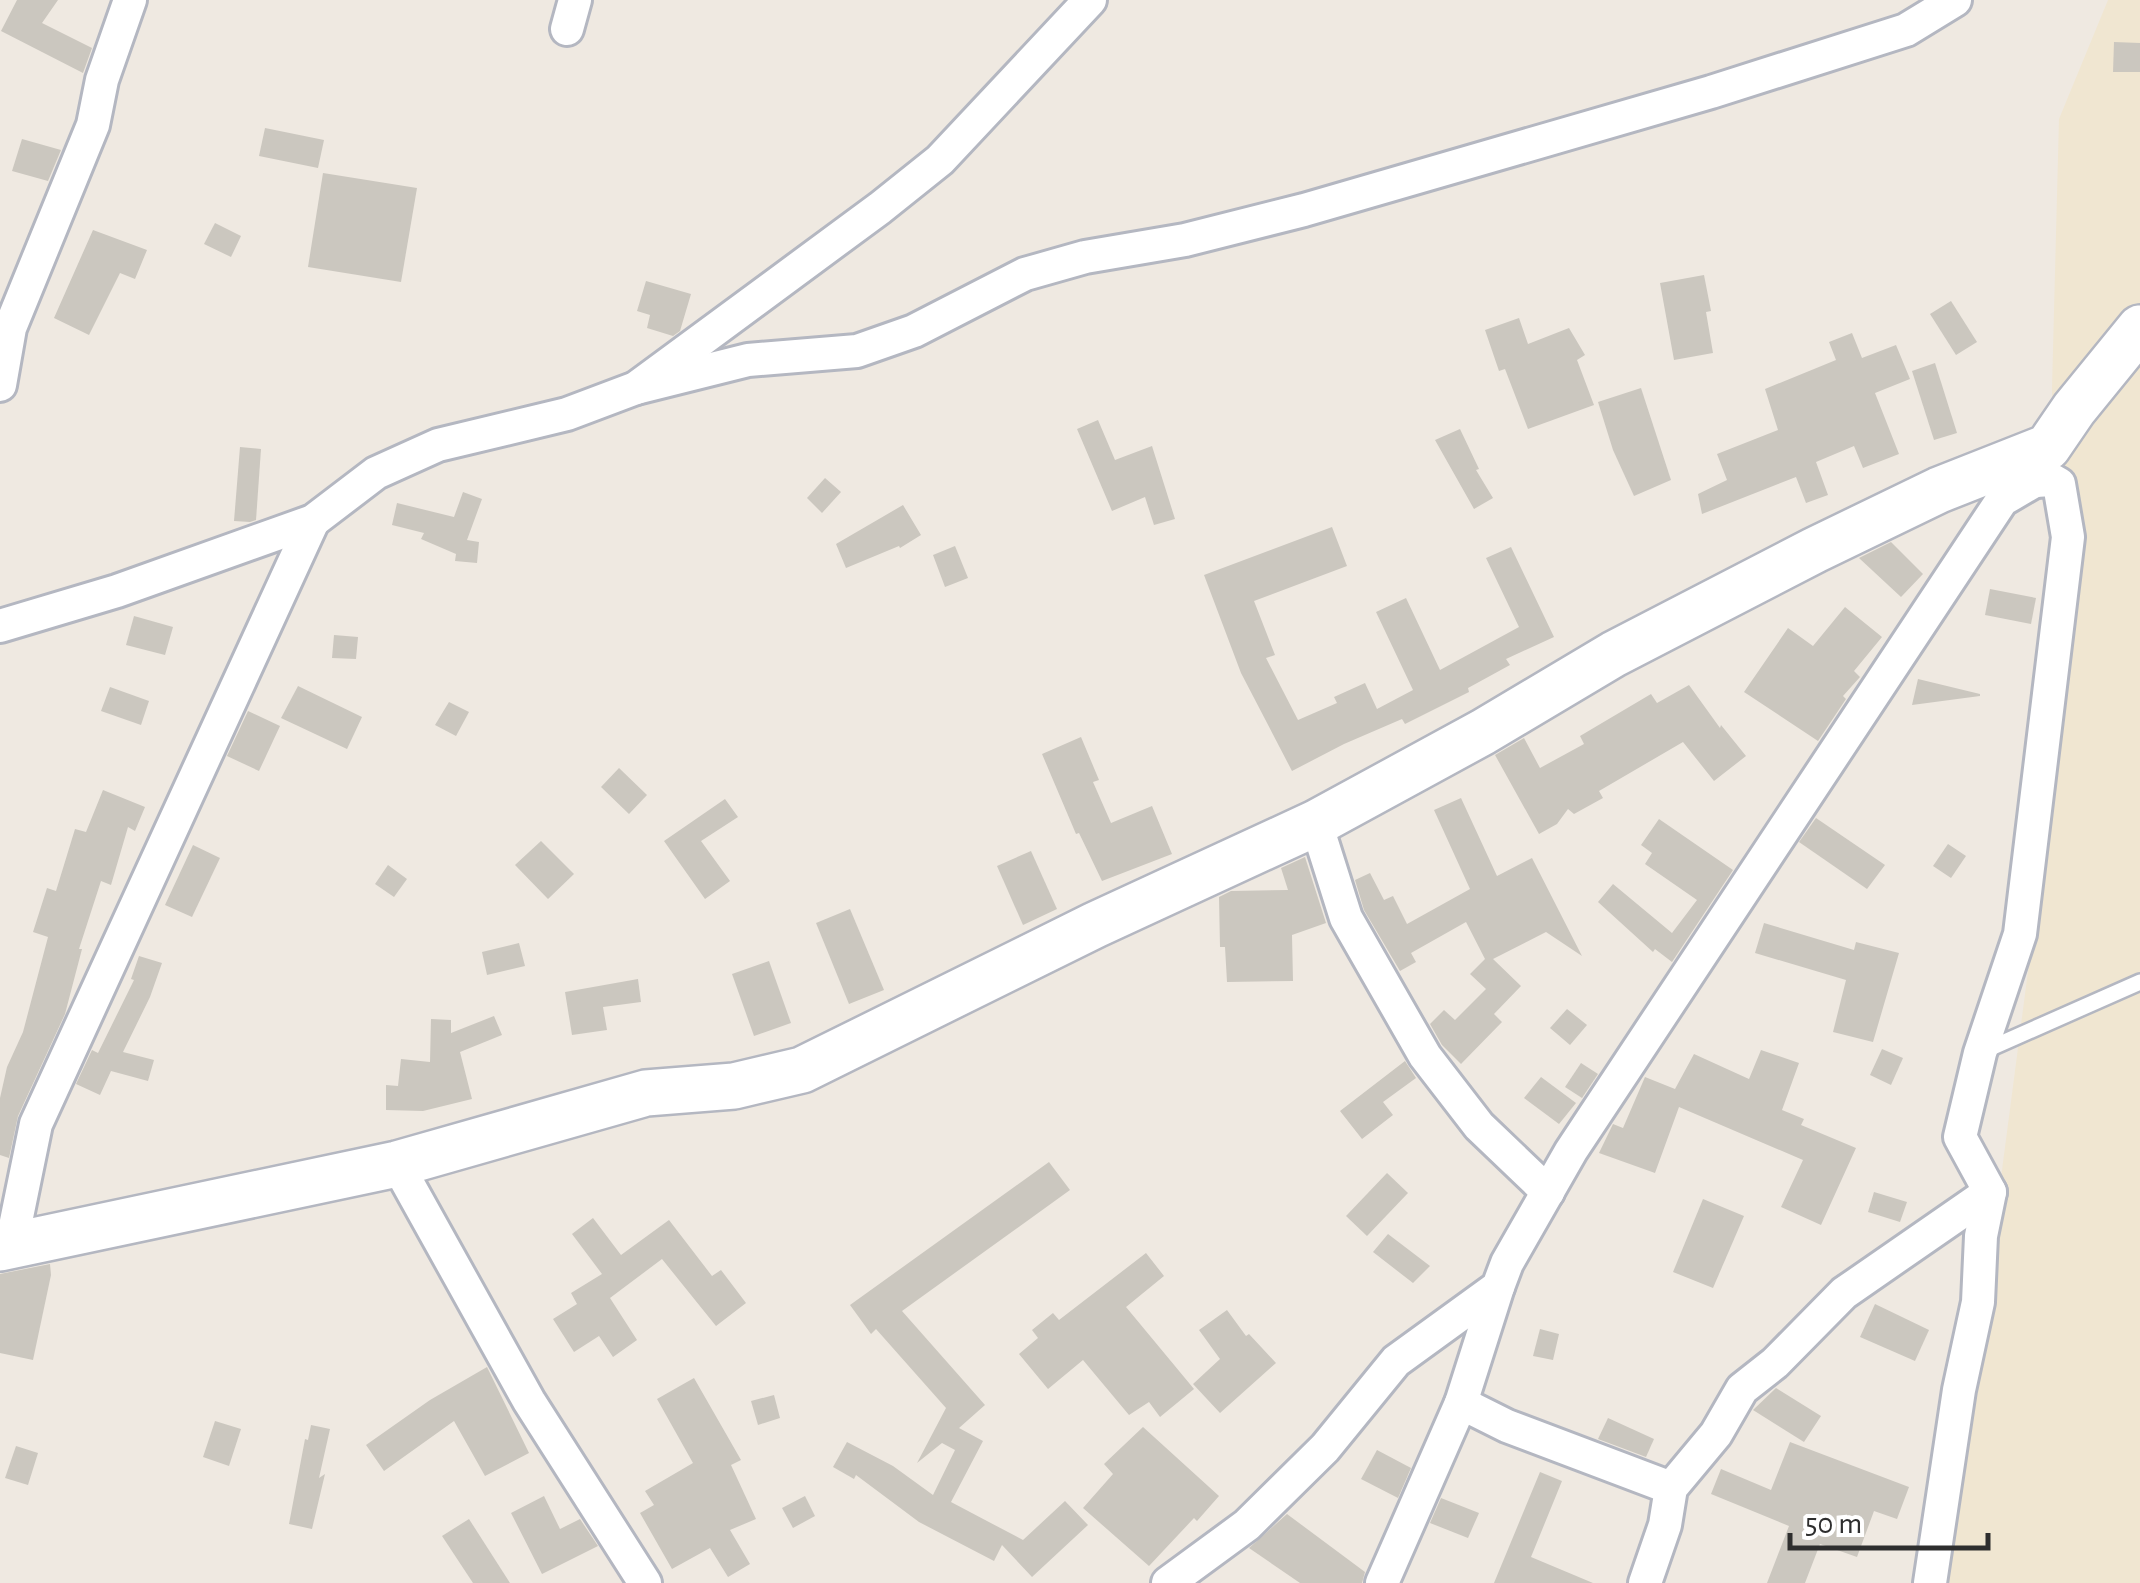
<svg xmlns="http://www.w3.org/2000/svg" width="2140" height="1583" font-family="'Alegreya Sans',sans-serif">
<style>
.education{fill:#f0e6d1}
.building{fill:#cbc7bf}
.lines{fill:none;stroke-linecap:round;stroke-linejoin:round}
.service-casing{stroke:#b4b7c1;stroke-width:20}
.minor-casing{stroke:#b4b7c1;stroke-width:38}
.secondary-casing{stroke:#b4b7c1;stroke-width:50}
.service{stroke:#fff;stroke-width:15}
.minor{stroke:#fff;stroke-width:32}
.secondary{stroke:#fff;stroke-width:45}
</style>
<rect width="100%" height="100%" fill="#efe9e1"/>
<path class="education" d="M2108,0H2140V1583H1948L2055,765L2052,388L2059,119Z"/>
<g class="building">
<path d="M17,0H58L42,23L92,48L83,73L1,31Z"/>
<path d="M2114,42L2140,43V72H2113Z"/>
<path d="M265,128L324,140L318,168L259,156Z"/>
<path d="M22,139L61,150L48,181L12,171Z"/>
<path d="M323,173L417,188L401,282L308,267Z"/>
<path d="M215,223L241,236L231,257L204,244Z"/>
<path d="M93,230L147,250L135,279L120,273L89,335L54,318Z"/>
<path d="M1704,275L1711,311L1706,312L1713,353L1674,360L1660,283Z"/>
<path d="M646,281L691,294L680,331L673,336L647,328L650,315L637,311Z"/>
<path d="M1951,301L1977,342L1956,355L1930,314Z"/>
<path d="M1519,318L1528,344L1569,328L1585,355L1577,360L1594,405L1528,429L1505,369L1499,371L1485,330Z"/>
<path d="M1852,333L1862,358L1896,345L1910,379L1875,393L1899,454L1863,468L1854,446L1816,462L1828,495L1806,503L1796,477L1702,514L1698,494L1727,480L1717,454L1778,430L1765,389L1836,360L1829,342Z"/>
<path d="M1935,363L1957,433L1934,440L1912,371Z"/>
<path d="M1641,388L1671,480L1634,496L1613,450L1598,402Z"/>
<path d="M1098,420L1115,460L1152,446L1175,519L1154,525L1145,497L1112,511L1077,429Z"/>
<path d="M1460,429L1479,469L1476,470L1493,498L1474,509L1435,440Z"/>
<path d="M240,447L261,449L256,520L250,522L234,521Z"/>
<path d="M825,478L841,492L822,513L807,498Z"/>
<path d="M463,492L482,499L467,540L479,542L477,563L455,561L456,554L421,539L424,533L392,525L397,503L454,517Z"/>
<path d="M903,505L921,535L900,548L899,546L846,568L836,544Z"/>
<path d="M1332,527L1347,566L1254,601L1275,655L1266,658L1298,720L1337,703L1334,697L1365,683L1377,709L1413,690L1376,612L1406,598L1440,670L1519,627L1486,558L1511,547L1554,637L1506,659L1510,665L1468,688L1469,692L1405,724L1402,719L1344,744L1292,771L1241,673L1204,575Z"/>
<path d="M1891,542L1923,574L1901,597L1859,558Z"/>
<path d="M955,546L968,578L945,587L933,555Z"/>
<path d="M1990,589L2036,598L2031,624L1985,615Z"/>
<path d="M1845,607L1882,637L1854,671L1860,677L1843,696L1846,699L1818,741L1744,692L1788,628L1813,646Z"/>
<path d="M134,616L173,627L165,655L126,645Z"/>
<path d="M334,635L358,637L356,659L332,658Z"/>
<path d="M1918,679L1980,694V696L1912,705Z"/>
<path d="M1689,685L1720,728L1721,725L1746,756L1714,781L1683,742L1599,791L1603,798L1574,814L1568,809L1557,824L1539,834L1495,755L1524,738L1540,768L1584,744L1580,736L1651,694L1657,703Z"/>
<path d="M298,686L362,717L347,749L281,718Z"/>
<path d="M110,687L149,701L141,725L101,711Z"/>
<path d="M449,702L469,712L456,736L435,725Z"/>
<path d="M248,711L280,726L259,771L227,756Z"/>
<path d="M1081,737L1099,780L1093,782L1111,823L1152,806L1172,854L1102,881L1079,833L1076,834L1042,754Z"/>
<path d="M619,768L647,795L629,814L601,787Z"/>
<path d="M103,790L145,807L135,831L128,827L111,885L101,881L79,949H82L65,1014L18,1116L9,1158L0,1155V1098L7,1067L23,1032L48,937L33,932L47,888L56,891L75,829L86,832Z"/>
<path d="M1461,798L1497,876L1532,858L1582,956L1546,932L1493,959L1521,986L1494,1014L1502,1022L1461,1064L1442,1045L1430,1024L1444,1010L1455,1020L1486,989L1470,974L1485,959L1466,922L1411,953L1416,962L1400,971L1364,910L1355,880L1370,873L1384,900L1393,896L1407,924L1470,889L1434,810Z"/>
<path d="M725,799L738,817L701,841L730,881L705,899L664,841Z"/>
<path d="M1816,818L1885,865L1867,889L1799,842Z"/>
<path d="M1659,819L1733,870L1672,962L1655,949L1653,952L1598,902L1613,884L1672,933L1697,900L1645,864L1652,853L1641,845Z"/>
<path d="M541,841L574,874L548,899L515,865Z"/>
<path d="M1948,844L1966,856L1951,878L1933,866Z"/>
<path d="M193,845L220,858L192,917L165,905Z"/>
<path d="M1031,851L1057,909L1023,925L997,866Z"/>
<path d="M1305,857L1326,923L1292,935L1293,981L1227,982L1225,947H1220L1219,897L1231,891L1288,890L1281,868Z"/>
<path d="M388,865L407,879L394,897L375,884Z"/>
<path d="M850,909L884,990L849,1004L816,923Z"/>
<path d="M1764,923L1854,950L1856,942L1899,953L1873,1042L1833,1032L1846,980L1755,953Z"/>
<path d="M519,943L525,966L487,975L482,952Z"/>
<path d="M139,956L162,963L150,997L123,1052L154,1060L148,1081L111,1071L100,1095L76,1084L92,1050L98,1053L134,980L131,979Z"/>
<path d="M769,961L791,1023L754,1036L732,974Z"/>
<path d="M638,979L641,1002L603,1007L607,1030L572,1035L565,992Z"/>
<path d="M1567,1009L1587,1025L1570,1045L1550,1028Z"/>
<path d="M494,1016L502,1035L460,1052L472,1099L423,1111L386,1110V1085L398,1086L401,1059L430,1062L431,1019L451,1020V1033Z"/>
<path d="M1882,1049L1903,1058L1891,1085L1870,1075Z"/>
<path d="M1761,1050L1799,1063L1782,1110L1804,1119L1801,1125L1856,1148L1821,1225L1781,1207L1803,1160L1679,1107L1655,1173L1599,1153L1613,1124L1623,1128L1645,1077L1675,1089L1694,1054L1749,1079Z"/>
<path d="M1405,1061L1416,1078L1383,1102L1393,1115L1362,1139L1340,1111Z"/>
<path d="M1581,1063L1598,1074L1582,1098L1565,1087Z"/>
<path d="M1541,1077L1576,1103L1559,1124L1524,1098Z"/>
<path d="M1049,1162L1070,1190L902,1311L985,1405L959,1428L983,1441L951,1502L1023,1540L1065,1501L1088,1525L1032,1577L1002,1545L994,1561L919,1522L856,1475L854,1479L833,1467L847,1442L893,1466L933,1495L955,1450L942,1443L917,1463L946,1408L876,1329L871,1334L850,1305Z"/>
<path d="M1387,1173L1408,1193L1367,1236L1346,1216Z"/>
<path d="M1874,1192L1907,1202L1900,1222L1868,1212Z"/>
<path d="M1703,1199L1744,1216L1713,1288L1673,1272Z"/>
<path d="M593,1218L621,1255L669,1220L712,1276L721,1270L746,1303L716,1326L662,1259L610,1298L637,1340L613,1357L599,1336L574,1352L553,1319L577,1304L571,1293L602,1274L572,1234Z"/>
<path d="M1388,1234L1430,1266L1413,1283L1373,1252Z"/>
<path d="M1146,1253L1164,1276L1126,1307L1194,1389L1160,1417L1149,1402L1129,1415L1083,1360L1048,1389L1019,1354L1038,1338L1032,1330L1053,1313L1059,1320Z"/>
<path d="M50,1264L51,1275L33,1360L0,1353V1274Z"/>
<path d="M1875,1304L1929,1330L1915,1361L1860,1337Z"/>
<path d="M1227,1310L1246,1336L1249,1334L1276,1363L1220,1413L1193,1384L1220,1359L1199,1330Z"/>
<path d="M1540,1329L1559,1334L1553,1360L1533,1356Z"/>
<path d="M487,1367L529,1453L485,1476L454,1421L384,1471L366,1445L430,1400Z"/>
<path d="M694,1378L741,1460L731,1465L756,1519L730,1530L750,1564L728,1577L710,1548L672,1569L640,1513L654,1505L645,1491L693,1463L657,1399Z"/>
<path d="M1776,1388L1821,1416L1804,1442L1753,1410Z"/>
<path d="M774,1395L780,1418L758,1425L751,1401Z"/>
<path d="M1608,1418L1654,1439L1646,1457L1598,1439Z"/>
<path d="M215,1421L241,1429L229,1466L203,1457Z"/>
<path d="M311,1425L330,1429L319,1478L325,1474L312,1529L289,1524L305,1439L308,1440Z"/>
<path d="M1143,1427L1219,1496L1197,1521L1194,1518L1149,1566L1083,1508L1113,1474L1104,1464Z"/>
<path d="M1790,1442L1909,1487L1897,1519L1874,1511L1857,1557L1820,1544L1805,1583H1767L1789,1526L1711,1494L1721,1469L1771,1490Z"/>
<path d="M16,1446L38,1453L28,1485L5,1478Z"/>
<path d="M1377,1450L1411,1468L1398,1498L1361,1479Z"/>
<path d="M1540,1472L1562,1481L1531,1557L1593,1583H1494Z"/>
<path d="M544,1496L560,1529L580,1519L598,1546L542,1574L511,1513Z"/>
<path d="M805,1496L815,1516L793,1528L782,1508Z"/>
<path d="M1441,1498L1479,1513L1468,1538L1430,1523Z"/>
<path d="M1287,1514L1365,1572L1362,1583H1300L1249,1548Z"/>
<path d="M469,1519L510,1583H473L442,1536Z"/>
</g>
<g class="lines">
<defs>
<path id="service" d="M1984,1051L2140,982"/>
<g id="minor">
<path d="M567,29L575,0"/>
<path d="M0,385L10,328L93,125L102,80L130,0"/>
<path d="M636,388L748,360L857,351L914,331L1025,274L1085,257L1185,240L1304,210L1711,92L1906,30L1955,0"/>
<path d="M0,626L117,591L313,521L376,473L438,445L567,414L636,388L880,208L940,160L1090,0"/>
<path d="M1316,823L1346,918L1425,1056L1479,1126L1548,1192"/>
<path d="M397,1164L529,1401L645,1583"/>
<path d="M11,1246L36,1124L313,521"/>
<path d="M1461,1403L1507,1426L1671,1488"/>
<path d="M1168,1583L1247,1525L1325,1448L1396,1361L1498,1287L1507,1263L1571,1151L2002,500L2038,479L2018,463L2037,453"/>
<path d="M1382,1583L1461,1403L1498,1287"/>
<path d="M1645,1583L1665,1525L1671,1488L1716,1434L1742,1389L1775,1363L1844,1293L1990,1192"/>
<path d="M1930,1583L1959,1390L1978,1302L1981,1236L1990,1192L1960,1137L1980,1053L2020,934L2068,537L2059,484L2052,480L2035,481L2038,479"/>
</g>
<path id="secondary" d="M0,1248L397,1164L646,1093L734,1086L802,1070L1095,925L1316,823L1483,732L1614,654L1815,550L1939,490L2048,447L2074,409L2140,328"/>
</defs>
<use href="#service" class="service-casing"/>
<use href="#minor" class="minor-casing"/>
<use href="#secondary" class="secondary-casing"/>
<use href="#service" class="service"/>
<use href="#minor" class="minor"/>
<use href="#secondary" class="secondary"/>
</g>
<path d="M1790 1533v15h198v-15" fill="none" stroke="#2e2e2e" stroke-width="5"/>
<text x="1805" y="1533" font-size="30" fill="#2e2e2e" stroke="#ffffff" stroke-width="8" paint-order="stroke">50 m</text>
</svg>
